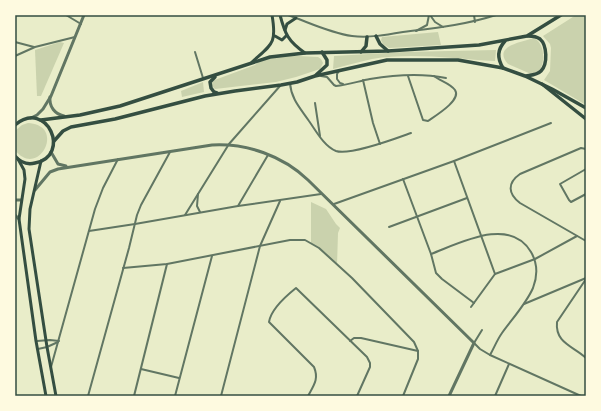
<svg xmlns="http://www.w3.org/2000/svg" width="601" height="411" font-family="'Libre Baskerville',serif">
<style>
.green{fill:#cad2ad}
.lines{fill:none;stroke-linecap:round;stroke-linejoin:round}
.minor{stroke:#617663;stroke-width:2}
.tertiary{stroke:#617663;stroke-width:3}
.secondary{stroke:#344e41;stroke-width:3}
.primary{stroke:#344e41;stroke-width:3.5}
.trunk{stroke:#344e41;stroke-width:3.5}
.neatline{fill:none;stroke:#344e41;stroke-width:1.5}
</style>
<rect width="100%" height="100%" fill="#e9edc9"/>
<g class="green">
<path d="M576,15L586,16V105L544,80L550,71L551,48L550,44L543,36Z"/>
<path d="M438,32L441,45L389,48L383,44L381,40L382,37Z"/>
<path d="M534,38C545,44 545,61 540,70L531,74L508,64C492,46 522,42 534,38Z"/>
<path d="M60,42L64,43L41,96H37L35,50Z"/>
<path d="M496,50L495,61C455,59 412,52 372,59C358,62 345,66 333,69L334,56L403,52Z"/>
<path d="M280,55L318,57L321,59L323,63L320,69L296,77L276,82L215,89L212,86V81L255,65L260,60Z"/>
<path d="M203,82L204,92L182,97L181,91Z"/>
<path d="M28,123C67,125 38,180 15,150V131L22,125Z"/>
<path d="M311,202L326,209L336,224L340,228L338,233L337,265L320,249L311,243Z"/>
</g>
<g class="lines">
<g class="minor">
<path d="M66,15L81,24"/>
<path d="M288,15C308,22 330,33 352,36C369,38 386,35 403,32C435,28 465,25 496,15"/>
<path d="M430,15L435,22L443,27"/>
<path d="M474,15L475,22"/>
<path d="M416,31L427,25L429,15"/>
<path d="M15,42L34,47"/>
<path d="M195,52L203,78"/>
<path d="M15,56L35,47L75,37"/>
<path d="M339,71L337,74V79L340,83L343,84"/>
<path d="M321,76L327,77L334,85L336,86C348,85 359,81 370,79C394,75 421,73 446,78"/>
<path d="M408,76L423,120L428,121C435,116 462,100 455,90C450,83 440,81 434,76"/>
<path d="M363,80L373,123L380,144"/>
<path d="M290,83C291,99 301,109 309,121C316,131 324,146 336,151C350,156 397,138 411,133"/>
<path d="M315,103L320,136"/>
<path d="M586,149L581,148L520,174C507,183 508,194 520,203L586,241"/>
<path d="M454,161L495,274"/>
<path d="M586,169L560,184L569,200L571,202L586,194"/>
<path d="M403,179L431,254L436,273L442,279L474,303"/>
<path d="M198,194L197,206L200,212"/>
<path d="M334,204L454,161L551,123"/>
<path d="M238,206L268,155"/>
<path d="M185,215L229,144L280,86"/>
<path d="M389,227L467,198"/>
<path d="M89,231L135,224L238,206L321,194"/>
<path d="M431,254C460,243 510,216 531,252C538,264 538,275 533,288C526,304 512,319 502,333C497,340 494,348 490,355"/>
<path d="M123,268L167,264L290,240H305L319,248L352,278L414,342L418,351V359L403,396"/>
<path d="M495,274L535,259L577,236"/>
<path d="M586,279L557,322C555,343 573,346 586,358"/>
<path d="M524,304L586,278"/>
<path d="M471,307L495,274"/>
<path d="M482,330L474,343L480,349L490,355L581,396"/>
<path d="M37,341L50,340L59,341"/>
<path d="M350,341L354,338H361L418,351"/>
<path d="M38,349L47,347L58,342"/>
<path d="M51,367L95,209L103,188L118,159"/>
<path d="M141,369L179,378"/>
<path d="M88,396L129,248L137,215L141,205L170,152"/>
<path d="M134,396L167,264"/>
<path d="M175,396L212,256"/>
<path d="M221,396L260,246L280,201"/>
<path d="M308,396C314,385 319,379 314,367L269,322C271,309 286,296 296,288L367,357L370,363V367L357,396"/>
<path d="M495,396L509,364"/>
</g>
<g class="tertiary">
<path d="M50,97C49,107 55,114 64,116"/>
<path d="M31,118L37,115L43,109L51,96L84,15"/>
<path d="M51,152L58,164L66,166"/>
<path d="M35,190L50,172L58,169L212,145C247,143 283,156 308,180L474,343L449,396"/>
<path d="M15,200H21"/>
<path d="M15,215L19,219"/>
</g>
<g class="secondary">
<path d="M280,15C285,34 288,41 305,53"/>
<path d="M285,30L287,24L296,18"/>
<path d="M275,36L282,40L286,36"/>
<path d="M252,62C272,44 277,44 272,15"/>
<path d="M18,159L24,170L25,179L19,219L36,341L46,396"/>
<path d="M41,161L30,209L29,229L47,347L56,396"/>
</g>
<g class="primary">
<path d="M376,36L380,44L388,51"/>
<path d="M361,52L366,46L367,37"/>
<path d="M503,68C497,58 497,50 505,41"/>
<path d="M316,75L327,65V60L322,52"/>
<path d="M526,76C532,75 537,75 541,71C548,64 547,45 540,39C536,36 532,36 528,36"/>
<path d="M215,77L210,82L211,88L214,92L217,93"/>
<path d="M41,120L80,115L120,106L270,57L305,53L388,51L479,45L527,36L561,15"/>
<path d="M15,125C47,98 72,156 35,163C27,165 20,162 15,156"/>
<path d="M54,141L63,131L71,127L115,119L205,96L235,91L281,85L297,82L315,76L387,60H458L503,68L525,76L552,89L586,108"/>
</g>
<path class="trunk" d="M542,84L586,119"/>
</g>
<rect width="601" height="411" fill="none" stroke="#fefae0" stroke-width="32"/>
<rect x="16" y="16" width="569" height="379" class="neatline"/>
</svg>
